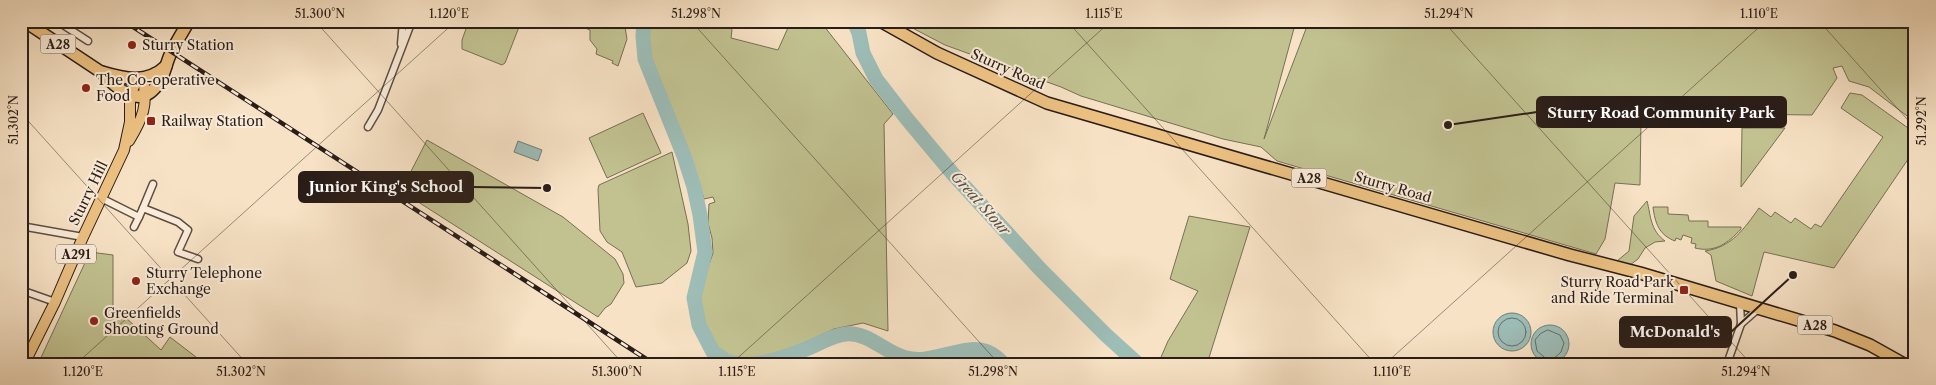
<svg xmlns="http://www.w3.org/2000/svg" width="1936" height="385" font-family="'Libre Caslon Text',serif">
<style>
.green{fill:#c2c291;stroke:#767054}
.water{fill:#9dbdb7;stroke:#6f7d77}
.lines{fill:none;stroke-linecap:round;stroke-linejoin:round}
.shore{stroke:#646d68;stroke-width:1}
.river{stroke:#9dbdb7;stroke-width:15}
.minor-casing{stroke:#5d4e43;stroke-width:9}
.primary-casing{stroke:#2a1d18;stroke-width:12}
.trunk-casing{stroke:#2a1d18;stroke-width:14}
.minor{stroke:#faecd9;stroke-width:6}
.primary{stroke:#ecc182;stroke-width:10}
.trunk{stroke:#ecc182;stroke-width:11}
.rail-casing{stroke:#2a1d18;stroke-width:4.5}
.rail{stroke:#faecd9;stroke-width:2.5;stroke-dasharray:8;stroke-linecap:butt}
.ticks{fill:none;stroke:#2a1d18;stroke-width:1;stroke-opacity:0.45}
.poi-dot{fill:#8f2418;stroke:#faecd9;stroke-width:2}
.labels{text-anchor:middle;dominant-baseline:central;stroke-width:4;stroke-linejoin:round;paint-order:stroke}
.shield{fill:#faecd9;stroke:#685b52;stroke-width:1}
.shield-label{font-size:12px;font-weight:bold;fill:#2a1d18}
.poi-label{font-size:14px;fill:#2a1d18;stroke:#faecd9;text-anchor:start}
.street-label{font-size:14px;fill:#2a1d18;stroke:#faecd9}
.water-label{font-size:15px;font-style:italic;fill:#525550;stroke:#faecd9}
.leader{fill:none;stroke:#2a1d18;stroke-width:2}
.callout-dot{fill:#2a1d18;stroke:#faecd9;stroke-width:2}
.callout{fill:#2a1d18;stroke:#2a1d18;stroke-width:2}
.callout-label{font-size:15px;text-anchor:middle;font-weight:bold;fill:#fff}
.neatline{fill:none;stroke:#2a1d18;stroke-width:2}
.ticks-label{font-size:12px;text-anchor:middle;fill:#2a1d18}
</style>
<rect width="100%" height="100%" fill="#f7e2c5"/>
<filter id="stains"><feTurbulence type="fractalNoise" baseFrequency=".004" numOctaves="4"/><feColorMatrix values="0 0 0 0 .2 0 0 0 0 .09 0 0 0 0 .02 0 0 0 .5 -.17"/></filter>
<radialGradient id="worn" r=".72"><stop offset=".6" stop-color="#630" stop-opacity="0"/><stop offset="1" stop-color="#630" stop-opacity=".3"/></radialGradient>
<g class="green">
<path d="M471,21H518L519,27L505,63L502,65L462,49V40L467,26L470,25Z"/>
<path d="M568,21H624L627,39L618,66L612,63L613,61L596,54L597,49L590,40V30Z"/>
<path d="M647,21H725L732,30L731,38L778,50L791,21H820L893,114L884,124L888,331L863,323L834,329L775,356L750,359L734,358L725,355L713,346L699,319L702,284L713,253L712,238L708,223L709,204L715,202L713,197L704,199L699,183L649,61L646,38Z"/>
<path d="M899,21H1296L1264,139L1309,21H1915V122L1869,87L1849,81L1842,66L1833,68L1837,78L1812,115L1649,113L1648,120H1641L1640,185L1615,183L1605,239L1596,254L1277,161L1261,147L1223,139L1081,96L1061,87L945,45Z"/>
<path d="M1850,93L1862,95L1915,133V149L1834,268L1764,252L1752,296L1716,281L1711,255L1705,251C1732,247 1744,229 1759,208L1771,217L1775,212L1791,223L1795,218L1811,229L1815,224L1821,227L1883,137L1841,108Z"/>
<path d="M643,113L661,153L607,178L589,138Z"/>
<path d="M1742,128H1785L1741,187Z"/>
<path d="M427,140L563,217L615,259L623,274L624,283L611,304L605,308L598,317L401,191Z"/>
<path d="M672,152L688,224L691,251L687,263L662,283L636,287L622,252L607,242L600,231L598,189L599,185Z"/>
<path d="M1647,201C1651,216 1650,230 1665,241L1655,242L1645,248L1638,259L1630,265L1617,261L1629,251L1634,216Z"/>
<path d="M1653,207H1668V214L1688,215L1689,221H1708V227H1741V229C1728,243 1715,253 1695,248L1696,244L1691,243L1692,238L1683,235L1681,240L1676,238L1675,241C1659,235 1655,223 1653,207Z"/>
<path d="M1189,216L1250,227L1207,364H1158L1168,341L1198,291L1170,279Z"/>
<path d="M90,252L113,255V306L161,350L170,337L205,364H38Z"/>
</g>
<g class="water">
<path d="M518,141L542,150L538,161L514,152Z"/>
<circle cx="1512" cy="332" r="19"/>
<circle cx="1550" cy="344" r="19"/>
</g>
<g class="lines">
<g class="shore">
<circle cx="1512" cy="332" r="14"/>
<path d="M1548,330L1560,335L1564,343L1561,352L1550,362L1537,351L1535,340L1540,334Z"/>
</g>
<g class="river">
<path d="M644,21L643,36L645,59L684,156L694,187L700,215L705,252L694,298L699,325L713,352L726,361L739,364"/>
<path d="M854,21L859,33L863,53L876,79L907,119L953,174L1040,269L1106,335L1138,364"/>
<path d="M752,364C773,362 791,355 811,347C822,342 834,335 846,334C869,332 885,353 906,358C931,365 964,344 985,351C993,353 998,359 1004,364"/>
</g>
<defs>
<g id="minor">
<path d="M57,21L88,41"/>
<path d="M401,44L403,21"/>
<path d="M368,127L378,110L412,21"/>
<path d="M101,198L139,217L143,208L178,222L188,230L178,252L198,259"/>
<path d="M143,208L153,184"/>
<path d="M21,226L83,237"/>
<path d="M134,227L139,217"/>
<path d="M21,290L55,302"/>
<path d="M1741,324L1758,309"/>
<path d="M1727,364L1741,324L1740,303"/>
</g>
<g id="primary">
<path d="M129,141C143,118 148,105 143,79"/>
<path d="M24,364L55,302L83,237L124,150L130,122V96L137,79"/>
</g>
<g id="trunk">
<path d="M24,21L101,72C119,91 142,111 160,81C165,73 166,64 170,55C175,44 182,33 189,21"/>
<path d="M880,21L937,53L1047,103L1570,255L1640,273L1835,331L1870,345L1904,364"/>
<path d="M102,72C125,79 147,84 166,66"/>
</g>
</defs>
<use href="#minor" class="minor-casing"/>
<use href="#primary" class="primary-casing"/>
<use href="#trunk" class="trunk-casing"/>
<use href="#minor" class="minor"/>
<use href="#primary" class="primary"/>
<use href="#trunk" class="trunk"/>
<defs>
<path id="rail" d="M124,21L654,364"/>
</defs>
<use href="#rail" class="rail-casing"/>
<use href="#rail" class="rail"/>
</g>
<path class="ticks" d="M315,21L623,364M691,21L999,364M1067,21L1375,364M1443,21L1751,364M1819,21L1915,128M21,113L247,364M76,364L456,21M731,364L1111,21M1385,364L1766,21"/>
<g class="poi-dot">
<circle cx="132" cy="45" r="5"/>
<circle cx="86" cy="88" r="5"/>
<rect x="146" y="116" width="10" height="10" rx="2.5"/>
<circle cx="136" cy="281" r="5"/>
<rect x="1679" y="285" width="10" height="10" rx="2.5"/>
<circle cx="94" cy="321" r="5"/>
</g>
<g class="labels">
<g class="shield">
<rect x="40.5" y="34.5" width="35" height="19" rx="4"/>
<rect x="1291.5" y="168.5" width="35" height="19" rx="4"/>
<rect x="56" y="244.5" width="40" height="19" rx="4"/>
<rect x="1797.5" y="315.5" width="35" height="19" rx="4"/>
</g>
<g class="shield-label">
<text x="58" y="44">A28</text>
<text x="1309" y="178">A28</text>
<text x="76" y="254">A291</text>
<text x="1815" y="325">A28</text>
</g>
<g class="poi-label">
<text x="142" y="45">Sturry Station</text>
<text x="96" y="80">The Co-operative<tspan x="96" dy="16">Food</tspan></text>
<text x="161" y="121">Railway Station</text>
<text x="146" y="273">Sturry Telephone<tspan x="146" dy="16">Exchange</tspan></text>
<text x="1674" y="282" text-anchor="end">Sturry Road Park<tspan x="1674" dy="16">and Ride Terminal</tspan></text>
<text x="104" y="313">Greenfields<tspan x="104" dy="16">Shooting Ground</tspan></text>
</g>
<g class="street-label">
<text transform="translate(1008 69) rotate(24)">Sturry Road</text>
<text transform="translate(1393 187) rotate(16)">Sturry Road</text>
<text transform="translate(88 193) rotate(-64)">Sturry Hill</text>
</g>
<g class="water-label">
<text transform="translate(981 203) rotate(48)">Great Stour</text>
</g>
</g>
<path class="leader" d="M1448 125L1537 112M547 188L473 187M1793 275L1731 332"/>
<g class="callout-dot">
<circle cx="1448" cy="125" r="5"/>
<circle cx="547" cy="188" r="5"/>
<circle cx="1793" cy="275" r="5"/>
</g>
<g class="callout">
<rect x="1537" y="97" width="249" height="30" rx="5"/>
<rect x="299" y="172" width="174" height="30" rx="5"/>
<rect x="1620" y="317" width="111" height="30" rx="5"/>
</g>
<g class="callout-label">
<text x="1661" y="118">Sturry Road Community Park</text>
<text x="386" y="192">Junior King's School</text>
<text x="1675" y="337">McDonald's</text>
</g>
<rect width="1936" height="385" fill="none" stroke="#f7e2c5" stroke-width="55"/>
<rect x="28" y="28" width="1880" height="330" class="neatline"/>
<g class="ticks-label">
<text x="320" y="18">51.300°N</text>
<text x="449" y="18">1.120°E</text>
<text x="696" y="18">51.298°N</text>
<text x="1104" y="18">1.115°E</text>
<text x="1449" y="18">51.294°N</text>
<text x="1759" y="18">1.110°E</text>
<text transform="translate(14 120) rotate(-90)" y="4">51.302°N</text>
<text transform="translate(1922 121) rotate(-90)" y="4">51.292°N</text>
<text x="83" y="376">1.120°E</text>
<text x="241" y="376">51.302°N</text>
<text x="617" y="376">51.300°N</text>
<text x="737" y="376">1.115°E</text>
<text x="993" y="376">51.298°N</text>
<text x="1392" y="376">1.110°E</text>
<text x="1746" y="376">51.294°N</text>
</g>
<rect width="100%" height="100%" filter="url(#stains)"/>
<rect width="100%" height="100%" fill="url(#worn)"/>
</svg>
